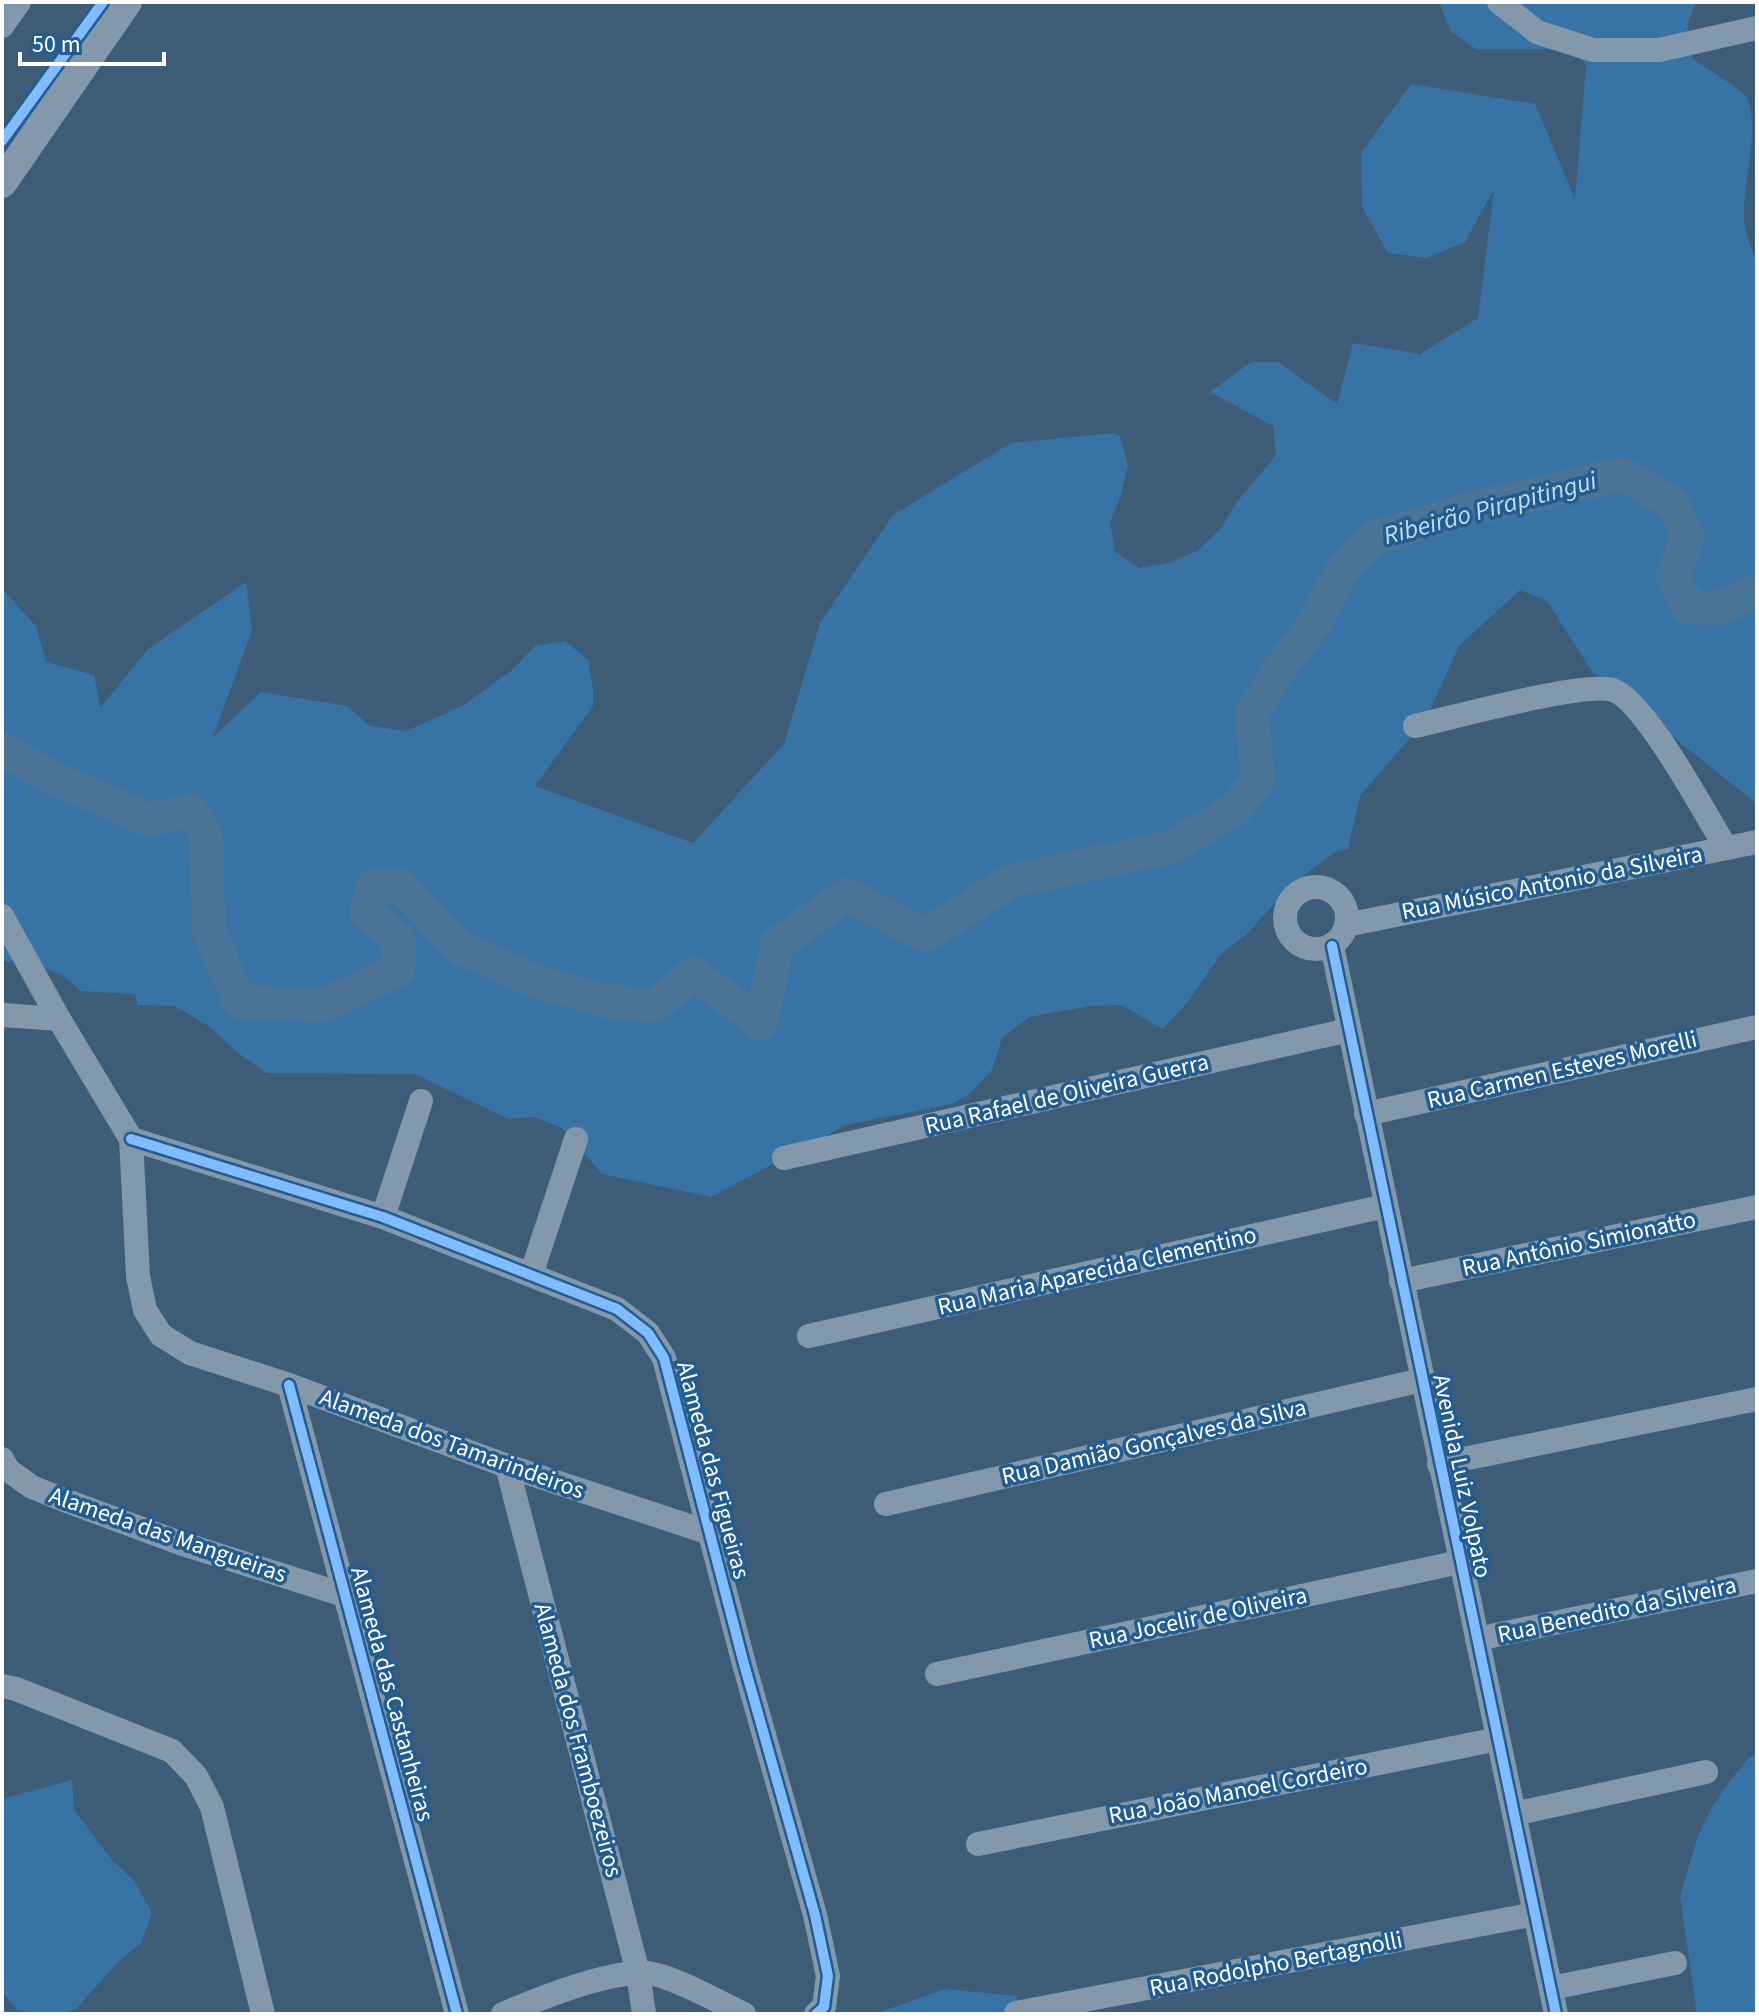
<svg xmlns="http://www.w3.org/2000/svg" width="1759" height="2016" font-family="'Source Sans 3',sans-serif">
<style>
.green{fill:#3873a6}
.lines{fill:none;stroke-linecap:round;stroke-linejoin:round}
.river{stroke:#4c7496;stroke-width:34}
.minor{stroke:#8398ab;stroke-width:24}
.major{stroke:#8398aa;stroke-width:30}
.cycleway-casing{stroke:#235d90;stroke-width:15}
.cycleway{stroke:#80bcff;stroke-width:10}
.labels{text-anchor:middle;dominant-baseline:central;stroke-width:7;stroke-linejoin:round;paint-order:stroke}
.street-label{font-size:24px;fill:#fff;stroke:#235d90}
.water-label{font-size:26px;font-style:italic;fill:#c0dcf3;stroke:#235d90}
</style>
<rect width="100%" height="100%" fill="#3c5c78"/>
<g class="green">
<path d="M1439,2H1696L1687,25L1693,59C1708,70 1737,85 1748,99C1759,134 1744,177 1744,214C1744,230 1750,248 1757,261V804L1593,673L1547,601L1520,590L1459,646L1426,719L1360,796L1348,849L1337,851L1312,869L1287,890L1246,935L1222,953L1186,1004L1163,1029L1121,1005L1090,1006L1029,1017L1002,1038L992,1070L969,1094L952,1104L846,1125L711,1197L602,1174L562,1128L534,1117L508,1119L415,1074L267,1073L238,1053L210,1027L175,1006L138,1005L135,994L80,991C64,969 29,962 2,961V589L36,626L46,662L94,675L100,708L148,649L246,582L252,630L213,737L261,692L347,706L370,726L406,731L464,705L512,670L535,646L565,641L588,660L593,690V706L535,786L693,843L784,744L820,623L893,515L1011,443L1114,433L1120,436L1128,465L1121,495L1110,522L1115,552L1139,568L1169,563L1197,551L1221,528L1237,502L1276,455L1273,426L1210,392L1251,362H1278L1337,404L1353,343L1420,354L1478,318L1494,189L1465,242L1427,258L1388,253L1362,207L1361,153L1411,84L1535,104L1575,199L1586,65L1575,49H1476L1451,32Z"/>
<path d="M1757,1752V2014H1697L1680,1896L1698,1836L1711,1809L1728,1783L1747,1760Z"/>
<path d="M72,1780L74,1810L111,1859L134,1881L152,1913L141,1943L118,1962L76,2009L59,2014L18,2011L2,1991V1799Z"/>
<path d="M945,1989L1017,1996L1014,2014H875Z"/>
</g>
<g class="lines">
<path class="river" d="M2,749L51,777L149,820L191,810L206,835L209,931L239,1001L322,1006L398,970L399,940L367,912L373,886H401L462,949L535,981L602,1000L653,1006L694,974L761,1023L777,944L847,895L925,935L1011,881L1171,847L1237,808L1258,779L1252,714L1276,674L1316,621L1342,570L1373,538L1470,509L1622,474L1672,503L1688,537L1673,576L1689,608H1721L1757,590"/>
<g class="minor">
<path d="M1499,2L1537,32L1593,50H1659L1757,28"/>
<path d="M2,26L19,2"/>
<path d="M1415,726C1452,718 1584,681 1613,690C1645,701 1706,815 1726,848"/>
<circle cx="1316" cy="918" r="31"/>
<path d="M2,916L59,1019L131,1139L138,1276L145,1310L161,1335L190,1353L289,1385L507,1466L710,1533"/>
<path d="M1346,925L1757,842"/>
<path d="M1332,946L1556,2014"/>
<path d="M2,1015L59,1019"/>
<path d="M1366,1114L1757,1027"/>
<path d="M131,1139L383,1217L617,1309L648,1333L664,1358L744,1664L815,1915L828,1976L824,2007L816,2014"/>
<path d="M784,1158L1349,1030"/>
<path d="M383,1217L421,1101"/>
<path d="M531,1275L576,1139"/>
<path d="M1401,1281L1757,1207"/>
<path d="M809,1336L1385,1206"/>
<path d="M289,1385L457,2014"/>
<path d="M2,1459L8,1470L32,1487L64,1500L180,1543L344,1595"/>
<path d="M1439,1464L1757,1399"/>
<path d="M507,1466L638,1973L644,2014"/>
<path d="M886,1504L1422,1380"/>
<path d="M1477,1639L1757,1581"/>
<path d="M937,1674L1460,1562"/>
<path d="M2,1686L16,1689L172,1751L196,1776L212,1807L263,2014"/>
<path d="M1514,1814L1706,1772"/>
<path d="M978,1844L1498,1739"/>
<path d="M1551,1988L1675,1963"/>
<path d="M1016,2013L1535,1914"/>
<path d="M503,2014C538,1999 616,1967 653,1974C676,1978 721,2003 744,2014"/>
</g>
<path class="major" d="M2,183L127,2"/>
<defs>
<g id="cycleway">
<path d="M2,141L103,2"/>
<path d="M1332,946L1556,2014"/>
<path d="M131,1139L383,1217L617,1309L648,1333L664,1358L744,1664L815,1915L828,1976L824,2007L816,2014"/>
<path d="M289,1385L457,2014"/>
</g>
</defs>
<use href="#cycleway" class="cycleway-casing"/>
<use href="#cycleway" class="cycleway"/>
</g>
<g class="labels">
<g class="street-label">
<text transform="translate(1552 883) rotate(-11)">Rua Músico Antonio da Silveira</text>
<text transform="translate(1562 1070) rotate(-13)">Rua Carmen Esteves Morelli</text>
<text transform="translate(1067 1094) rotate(-13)">Rua Rafael de Oliveira Guerra</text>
<text transform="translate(1579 1244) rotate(-12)">Rua Antônio Simionatto</text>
<text transform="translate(1097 1271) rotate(-13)">Rua Maria Aparecida Clementino</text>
<text transform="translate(1154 1442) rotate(-13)">Rua Damião Gonçalves da Silva</text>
<text transform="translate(452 1444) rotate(20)">Alameda dos Tamarindeiros</text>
<text transform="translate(713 1470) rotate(75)">Alameda das Figueiras</text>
<text transform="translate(1462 1476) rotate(78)">Avenida Luiz Volpato</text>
<text transform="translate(168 1535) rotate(19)">Alameda das Mangueiras</text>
<text transform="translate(1617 1610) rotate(-12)">Rua Benedito da Silveira</text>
<text transform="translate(1198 1618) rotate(-12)">Rua Jocelir de Oliveira</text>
<text transform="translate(392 1694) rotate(75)">Alameda das Castanheiras</text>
<text transform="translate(578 1740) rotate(75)">Alameda dos Framboezeiros</text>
<text transform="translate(1238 1791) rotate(-11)">Rua João Manoel Cordeiro</text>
<text transform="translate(1276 1964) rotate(-11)">Rua Rodolpho Bertagnolli</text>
</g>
<g class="water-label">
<text transform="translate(1490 508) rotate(-15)">Ribeirão Pirapitingui</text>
</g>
</g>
<rect width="1759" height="2016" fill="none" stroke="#ffffff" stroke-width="8"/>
<path d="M20 52v12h144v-12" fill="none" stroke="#ffffff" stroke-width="4"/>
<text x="32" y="52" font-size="24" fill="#ffffff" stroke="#235d90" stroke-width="6" paint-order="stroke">50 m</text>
</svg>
